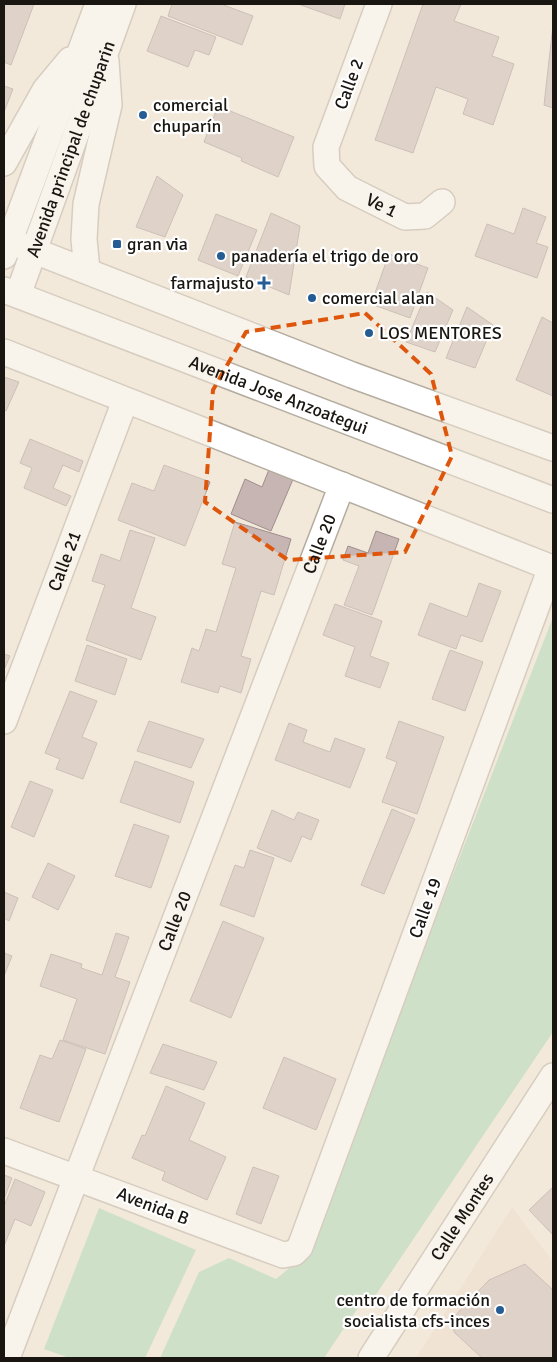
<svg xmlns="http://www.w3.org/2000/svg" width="557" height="1362" font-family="Signika,sans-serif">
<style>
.education{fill:#f0dccd}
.green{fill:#a5d5b4}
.building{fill:#c7b5b3;stroke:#9f8e8c}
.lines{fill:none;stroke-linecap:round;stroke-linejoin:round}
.minor-casing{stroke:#b4ac9f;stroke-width:28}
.minor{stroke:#fff;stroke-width:25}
.marked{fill:none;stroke:#de560c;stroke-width:4;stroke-dasharray:10 6;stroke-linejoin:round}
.poi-dot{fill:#255c94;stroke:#fff;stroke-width:2}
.labels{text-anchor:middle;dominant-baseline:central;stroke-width:4.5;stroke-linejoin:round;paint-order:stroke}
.street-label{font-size:18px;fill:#191611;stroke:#fff}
.poi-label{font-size:18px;fill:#191611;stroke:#fff;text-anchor:start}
</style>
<rect width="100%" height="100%" fill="#f2e9db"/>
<path class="education" d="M512,1207L553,1262V1358H416Z"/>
<g class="green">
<path d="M553,617V1032L373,1299L366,1296L324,1358H160L199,1272L229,1258L276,1279L305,1255Z"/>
<path d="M99,1208L196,1250L145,1358H69L44,1349Z"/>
</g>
<g class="building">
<path d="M4,4H34L11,65L4,62Z"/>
<path d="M172,4H221L253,16L242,45L168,16Z"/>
<path d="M298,4H345L340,19Z"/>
<path d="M423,4H461L454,21L499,37L492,56L514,64L493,125L463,114L468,99L436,87L413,153L375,140Z"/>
<path d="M161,16L216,37L209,55L195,50L188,67L147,51Z"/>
<path d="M553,25V108L544,105Z"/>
<path d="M4,86L13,89L4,112Z"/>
<path d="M218,106L294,137L278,177L241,161L242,158L204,142Z"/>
<path d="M157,176L183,195L165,237L136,227Z"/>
<path d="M523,208L546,217L536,243L548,247L537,278L475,256L487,224L514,234Z"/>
<path d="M271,213L300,226L289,295L246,277Z"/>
<path d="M216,214L257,230L238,276L198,260Z"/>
<path d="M389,254L428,268L410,318L371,304Z"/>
<path d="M427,292L453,310L435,352L406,342Z"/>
<path d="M467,307L493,325L475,368L446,358Z"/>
<path d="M542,317L553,323V396L516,380Z"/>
<path d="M4,377L19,382L6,411L4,410Z"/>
<path d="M30,439L83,461L79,472L63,465L53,488L71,496L66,506L24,488L32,468L20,463Z"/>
<path d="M164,465L210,482L185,546L118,520L132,483L154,491Z"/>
<path d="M270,467L294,477L271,531L231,514L245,479L262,487Z"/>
<path d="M235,522L291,539L274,595L261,591L241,656L251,659L241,693L220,686L218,693L181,682L192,648L199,651L206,629L216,632L236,568L222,564Z"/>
<path d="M130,530L155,538L131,608L156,617L141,660L86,640L105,585L92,581L101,554L120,561Z"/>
<path d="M376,531L399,539L372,615L344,605L359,566L343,560L348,546L368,553Z"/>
<path d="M479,583L501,591L482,642L461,635L456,649L418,635L430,603L467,617Z"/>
<path d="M335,604L382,621L370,656L389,663L380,688L345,676L355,647L323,635Z"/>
<path d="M87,645L127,659L115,695L75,681Z"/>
<path d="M450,650L483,662L465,711L432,699Z"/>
<path d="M4,654L10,656L4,670Z"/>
<path d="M70,691L97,701L82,737L97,743L83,779L56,769L60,759L45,753Z"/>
<path d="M149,721L204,739L191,768L137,751Z"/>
<path d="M399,721L444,737L417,814L382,802L397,762L386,758Z"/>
<path d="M289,723L307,730L303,742L330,752L335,738L365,749L350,788L275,760Z"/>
<path d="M135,761L194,782L180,823L120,802Z"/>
<path d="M30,781L53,790L34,837L11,827Z"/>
<path d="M392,809L415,819L384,894L361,885Z"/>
<path d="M272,810L294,820L298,812L319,820L311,840L302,836L291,862L257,848Z"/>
<path d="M134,824L169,836L151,888L115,876Z"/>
<path d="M250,850L274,858L254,917L220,905L235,865L244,868Z"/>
<path d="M48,863L75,876L58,910L32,897Z"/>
<path d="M4,892L18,898L9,921L4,918Z"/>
<path d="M223,921L264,938L231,1018L190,1001Z"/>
<path d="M116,933L129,937L115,977L130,982L105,1054L63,1040L77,999L40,986L51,954L82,964L81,968L102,975Z"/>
<path d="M4,953L12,956L4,976Z"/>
<path d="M60,1040L86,1049L59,1122L20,1108L40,1055L52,1059Z"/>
<path d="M163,1044L217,1062L204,1090L150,1073Z"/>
<path d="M284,1057L336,1079L316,1130L263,1108Z"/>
<path d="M166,1086L205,1103L189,1140L226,1157L207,1200L162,1180L165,1172L132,1158L142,1135L145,1136Z"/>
<path d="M253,1167L279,1176L261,1224L236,1214Z"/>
<path d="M4,1175L12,1178L4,1199Z"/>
<path d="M15,1179L45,1192L31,1226L15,1219L4,1246V1206Z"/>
<path d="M553,1187V1235L529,1210Z"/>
<path d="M525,1264L553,1290V1358H482L455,1333L449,1322L489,1280Z"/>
</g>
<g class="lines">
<defs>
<g id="minor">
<path id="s1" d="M379,4L326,147L327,166L347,188L405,217L425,216L442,202"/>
<path d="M4,163L45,90L70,60"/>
<path d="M4,239L352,375L553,448"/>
<path d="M4,256L98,4"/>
<path d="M87,271L84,239L86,204L109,105L106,61"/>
<path id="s2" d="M4,290L553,500"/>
<path id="s3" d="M18,295L123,4"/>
<path d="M4,352L547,566L550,570L300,1247L294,1253L283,1255L4,1151"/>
<path id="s4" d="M4,721L125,401"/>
<path id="s5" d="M7,1358L342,485"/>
<path id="s6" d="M371,1358L553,1076"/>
</g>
</defs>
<use href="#minor" class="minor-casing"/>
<use href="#minor" class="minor"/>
</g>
<path d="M0 0H557V1362H0ZM365,313L431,374L452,456L405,552L288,560L205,502L213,390L246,332Z" fill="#f2e9db" fill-opacity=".55" fill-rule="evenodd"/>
<path class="marked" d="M365,313L431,374L452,456L405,552L288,560L205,502L213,390L246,332Z"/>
<g class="poi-dot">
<circle cx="143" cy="115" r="5"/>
<rect x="112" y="239" width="10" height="10" rx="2.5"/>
<circle cx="221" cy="256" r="5"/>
<path d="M261.5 275.5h5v5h5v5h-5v5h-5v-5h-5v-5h5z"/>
<circle cx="312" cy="298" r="5"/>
<circle cx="369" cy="333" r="5"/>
<circle cx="500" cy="1310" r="5"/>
</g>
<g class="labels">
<g class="street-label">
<text transform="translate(349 84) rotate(-70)">Calle 2</text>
<text stroke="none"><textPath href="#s3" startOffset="155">Avenida principal de chuparin</textPath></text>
<text stroke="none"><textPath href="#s1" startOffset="240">Ve 1</textPath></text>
<text stroke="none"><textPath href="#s2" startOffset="294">Avenida Jose Anzoategui</textPath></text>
<text stroke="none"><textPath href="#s5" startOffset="872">Calle 20</textPath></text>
<text stroke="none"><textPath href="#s4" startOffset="171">Calle 21</textPath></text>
<text transform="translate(425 908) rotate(-70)">Calle 19</text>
<text stroke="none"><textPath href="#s5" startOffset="468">Calle 20</textPath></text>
<text transform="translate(153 1206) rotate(21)">Avenida B</text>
<text stroke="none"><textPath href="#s6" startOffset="168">Calle Montes</textPath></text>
</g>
<g class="poi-label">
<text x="153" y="105">comercial<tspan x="153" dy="21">chuparín</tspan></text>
<text x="127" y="244">gran via</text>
<text x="231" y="256">panadería el trigo de oro</text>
<text x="254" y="283" text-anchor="end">farmajusto</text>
<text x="322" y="298">comercial alan</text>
<text x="379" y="333">LOS MENTORES</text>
<text x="490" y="1300" text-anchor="end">centro de formación<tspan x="490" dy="21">socialista cfs-inces</tspan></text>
</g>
</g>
<rect width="557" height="1362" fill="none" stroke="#191611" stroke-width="10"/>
</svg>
